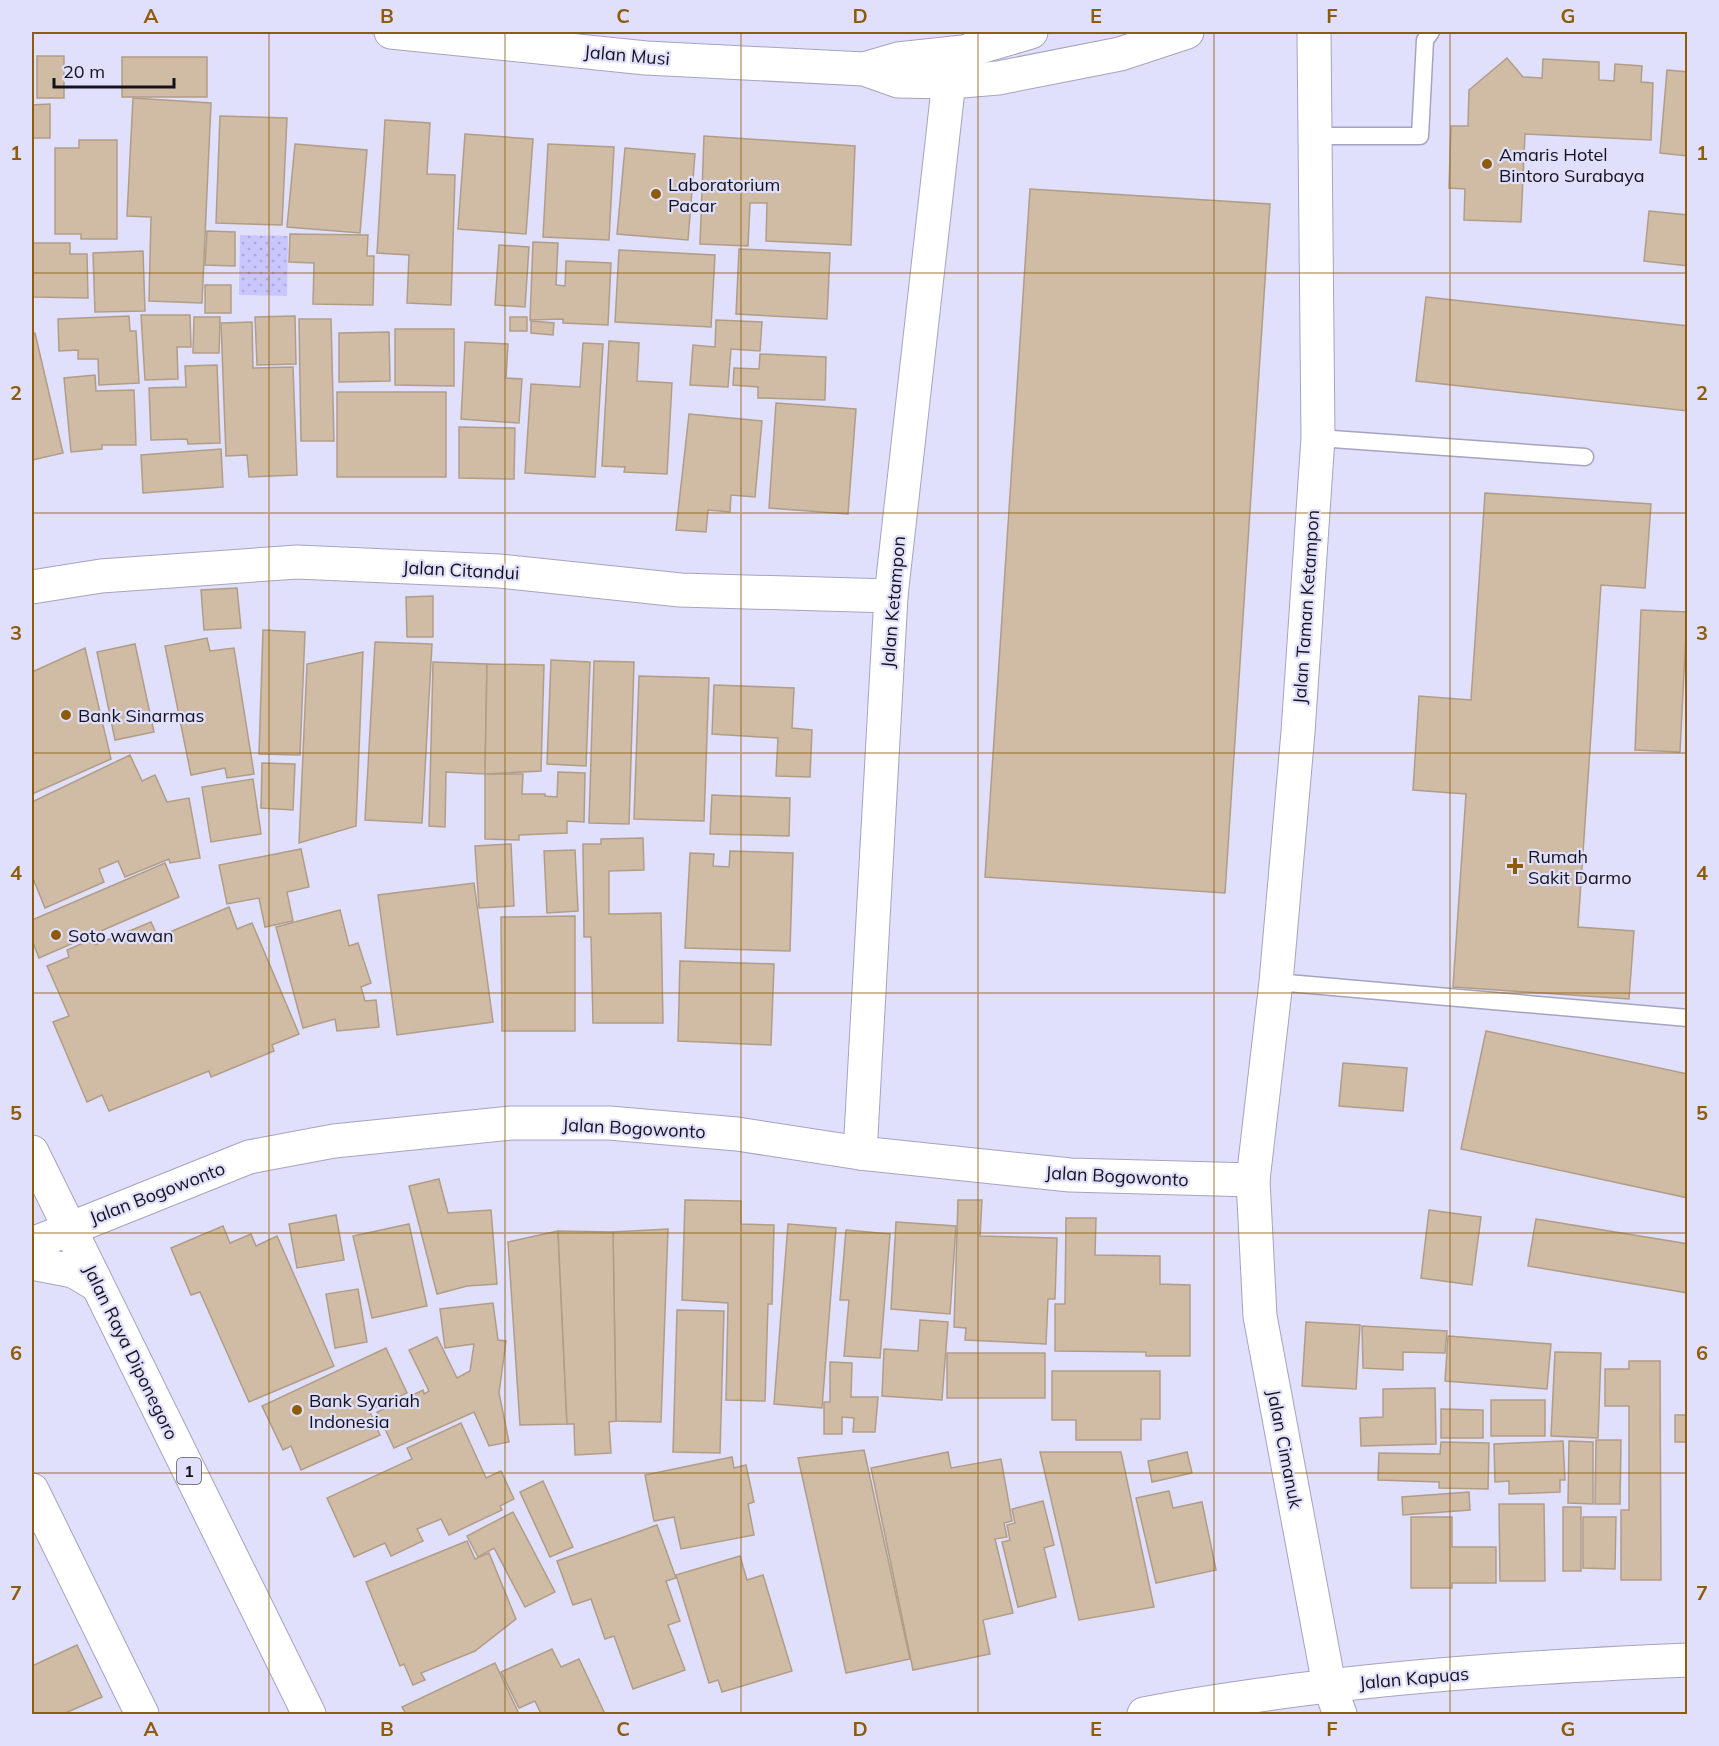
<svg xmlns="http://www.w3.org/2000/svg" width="1719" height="1746" font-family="Mulish,sans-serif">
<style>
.grass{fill:url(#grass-dots)}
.building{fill:#d0bca5;stroke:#b19d87;stroke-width:1.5}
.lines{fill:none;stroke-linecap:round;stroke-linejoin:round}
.lane-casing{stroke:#a5a4bf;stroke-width:19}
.street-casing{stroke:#a5a4bf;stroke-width:35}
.highway-casing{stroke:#a5a4bf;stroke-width:35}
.lane{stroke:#fff;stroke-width:16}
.street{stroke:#fff;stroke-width:33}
.highway{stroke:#fff;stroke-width:33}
.grid{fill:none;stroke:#8e5b09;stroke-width:1.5;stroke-opacity:0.55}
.poi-dot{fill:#8e5b09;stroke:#e0dffc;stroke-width:2}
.labels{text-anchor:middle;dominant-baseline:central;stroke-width:4.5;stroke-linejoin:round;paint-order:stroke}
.shield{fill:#e0dffc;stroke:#50505f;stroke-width:1.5}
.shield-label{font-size:16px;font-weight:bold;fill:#13131c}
.street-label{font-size:18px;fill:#13131c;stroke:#e0dffc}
.poi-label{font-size:18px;fill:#13131c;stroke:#e0dffc;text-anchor:start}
.neatline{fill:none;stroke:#8e5b09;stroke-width:2}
.grid-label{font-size:20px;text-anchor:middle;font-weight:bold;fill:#8e5b09}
</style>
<defs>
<pattern id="grass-dots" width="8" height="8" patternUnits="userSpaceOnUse" patternTransform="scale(1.5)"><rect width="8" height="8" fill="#c9c6fd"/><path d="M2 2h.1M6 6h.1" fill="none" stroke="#aca9d8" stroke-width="1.8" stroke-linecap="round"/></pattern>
</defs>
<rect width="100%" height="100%" fill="#e0dffc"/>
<path class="grass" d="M240,235L288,236L287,296L239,295Z"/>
<g class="building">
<rect x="37" y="56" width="27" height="42"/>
<rect x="122" y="57" width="85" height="40"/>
<path d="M1507,58L1523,77L1542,78L1543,59L1599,62V80L1614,81L1615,64L1642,66L1641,82L1653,83L1651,140L1525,134L1521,222L1464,220L1465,189L1449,188L1451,126H1468L1469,90Z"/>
<path d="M1667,70L1688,72V156L1660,153Z"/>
<path d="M133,98L211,103L202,303L149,301L151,217L127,216Z"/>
<path d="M50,104V138H32V105Z"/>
<path d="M220,116L287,118L282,225L216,223Z"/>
<path d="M385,120L430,123L427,174L455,175L451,305L407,303L409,255L377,253Z"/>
<path d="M465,134L533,139L526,234L458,229Z"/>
<path d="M704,136L855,146L851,245L766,241L767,203H750L748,246L700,244Z"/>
<path d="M79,140H117V239H81V234H55V148H79Z"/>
<path d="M295,144L367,150L360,233L287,227Z"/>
<path d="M548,144L614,147L609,240L543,237Z"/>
<path d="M625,148L695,154L688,240L617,234Z"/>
<rect x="32" y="152" width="1" height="84"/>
<path d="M1030,189L1270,204L1225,893L985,877Z"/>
<path d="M1649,211L1688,215V266L1644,261Z"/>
<path d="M207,231L235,232V266L205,265Z"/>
<path d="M290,234L368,235L367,256H374L373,305L313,304L314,263L289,262Z"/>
<path d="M533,242L558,243L556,285L565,286L566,261L611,263L608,325L563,323V319L530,320Z"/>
<path d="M32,243H70V254H87L88,298L32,297Z"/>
<path d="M499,245L529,247L525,307L495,305Z"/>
<path d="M739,249L830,253L827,319L736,314Z"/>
<path d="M619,250L715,255L711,327L615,322Z"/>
<path d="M143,251L145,311L95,312L93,253Z"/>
<rect x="205" y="285" width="26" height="28"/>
<path d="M1426,297L1688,326V411L1416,381Z"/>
<path d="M141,315H190L191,347H177L178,379L145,380Z"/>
<path d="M129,316L130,331H136L139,383L99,385L98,359H78V350L59,351L58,319Z"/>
<path d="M295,316L296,364L257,365L255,317Z"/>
<path d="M194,317H220L219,353H193Z"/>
<rect x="510" y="317" width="17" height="14"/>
<path d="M299,319H331L334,441H301Z"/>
<path d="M716,320L762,322L760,351L731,349L728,387L690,385L693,345L715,347Z"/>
<path d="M531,321L554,323L553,335L531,333Z"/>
<path d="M252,322L253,368L293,367L297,475L249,477L247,455L226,456L221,323Z"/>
<path d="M395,329H454V386L395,385Z"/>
<path d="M389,332L390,381L339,382V333Z"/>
<path d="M35,333L63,453L32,460V334Z"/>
<path d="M609,341L639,343L637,381L672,383L667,474L624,472L625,467L602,466Z"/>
<path d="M465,342L508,344L506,378L522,379L519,423L461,419Z"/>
<path d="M583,343L603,344L595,477L525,473L531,384L580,387Z"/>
<path d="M760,354L826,357L825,400L758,398V387L733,385L734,368L759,369Z"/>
<path d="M217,365L220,443L188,444L187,439L151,440L149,388L186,387L185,366Z"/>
<path d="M95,375L96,391L134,390L136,445H102V449L71,452L64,378Z"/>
<rect x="337" y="392" width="109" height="85"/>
<path d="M776,403L856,409L848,514L769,508Z"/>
<path d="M689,414L762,421L755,497L731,495L730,512L708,510L706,532L676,530Z"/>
<path d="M459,427L515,428L514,479L459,478Z"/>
<path d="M221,449L223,487L143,493L141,455Z"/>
<path d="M1485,493L1651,504L1645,588L1601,585L1578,927L1634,931L1629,999L1453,987L1466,794L1413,790L1419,696L1471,700Z"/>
<path d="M237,588L241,628L204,630L201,590Z"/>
<path d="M433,596V637H407L406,597Z"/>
<path d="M1641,610L1687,612L1680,752L1635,750Z"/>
<path d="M263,630L305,632L300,755L259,754Z"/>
<path d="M207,638L210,651L234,648L254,774L227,778L225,768L191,775L165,646Z"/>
<path d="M375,642L432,644L422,823L365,820Z"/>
<path d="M135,644L154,732L115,740L97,652Z"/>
<path d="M85,648L111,759L32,794V672Z"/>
<path d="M363,652L356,826L299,843L307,664Z"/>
<path d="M551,660L590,662L586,766L547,764Z"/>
<path d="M594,661L634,662L629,824L589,823Z"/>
<path d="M433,662L487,664L485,774L446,772L445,827L429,826Z"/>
<path d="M487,664L544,665L541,771L485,774Z"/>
<path d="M639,676L709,678L704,821L634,819Z"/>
<path d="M714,685L794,688L792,728L812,730L810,777L776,776L778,738L712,734Z"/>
<path d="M130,755L142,781L155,775L167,802L189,798L200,858L170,863L169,859L125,877L118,861L99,869L104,882L45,908L32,876V802Z"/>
<path d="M262,763L295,764L293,810L261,808Z"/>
<path d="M558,772L585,773L584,822L567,821V833L519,835V840L485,839V774H523L522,794H545V796L557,797Z"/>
<path d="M253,779L261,834L211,842L202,787Z"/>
<path d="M712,795L790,798L789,836L710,834Z"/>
<path d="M643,838L644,870L609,871V914L661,913L663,1023H593L591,937H584L583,844H601V839Z"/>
<path d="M511,844L514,906L479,908L475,846Z"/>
<path d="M301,849L309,887L287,892L293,921L265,927L259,898L227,904L219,865Z"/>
<path d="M575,850L578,911L547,913L544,851Z"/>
<path d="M730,851L793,853L790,951L685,948L690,853L714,854L713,866L729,867Z"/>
<path d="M165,863L179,897L39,958L32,940V920Z"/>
<path d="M474,883L493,1022L397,1035L378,895Z"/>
<path d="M229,907L237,929L252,923L299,1034L272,1045L274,1051L211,1077L209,1071L109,1111L102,1095L87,1102L53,1022L69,1016L47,966L69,957L67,950L93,939L95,945L151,922L158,937Z"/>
<path d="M340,910L349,946L358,943L371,983L361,987L365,1001L376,1000L379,1027L337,1031L335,1019L303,1028L276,927Z"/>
<path d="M575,916V1031H502L501,917Z"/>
<path d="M680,961L774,964L771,1045L678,1041Z"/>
<path d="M1486,1031L1688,1074V1198L1461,1149Z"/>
<path d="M1343,1063L1407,1068L1403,1111L1339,1106Z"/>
<path d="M439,1179L448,1213L491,1210L497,1284L467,1286L437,1294L409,1186Z"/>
<path d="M685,1200L741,1201V1224L774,1225L772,1304H768L765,1401L726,1400L728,1303L682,1300Z"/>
<path d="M958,1200H982L980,1236L1057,1238L1055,1299H1048L1046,1344L965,1340L966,1328L954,1327Z"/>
<path d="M1429,1210L1481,1217L1472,1285L1421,1278Z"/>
<path d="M336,1215L344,1260L297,1268L289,1224Z"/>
<path d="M1066,1218H1096L1095,1255L1160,1256V1284L1190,1285V1356H1146V1352L1055,1351V1304H1065Z"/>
<path d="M1536,1219L1688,1244V1293L1528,1266Z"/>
<path d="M896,1222L956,1226L950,1314L891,1309Z"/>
<path d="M409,1224L427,1306L372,1318L353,1236Z"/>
<path d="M788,1224L836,1228L822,1408L774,1404Z"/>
<path d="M223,1226L230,1243L251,1234L256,1246L277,1236L334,1366L249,1402L200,1292L191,1295L171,1248Z"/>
<path d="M668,1229L661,1422L616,1421L613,1232Z"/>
<path d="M846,1230L890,1234L880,1358L844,1356L849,1300H840Z"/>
<path d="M558,1231L567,1424L520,1425L508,1242Z"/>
<path d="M558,1231L613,1232L616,1421L609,1422L611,1453L575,1455L574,1424H567Z"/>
<path d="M358,1289L367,1342L335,1348L326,1294Z"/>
<path d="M493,1303L498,1340L506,1341L499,1393L509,1442L489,1446L474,1412L394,1448L377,1412L423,1390L424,1394L429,1391L409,1350L437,1337L457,1378L470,1371L474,1344L445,1348L440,1309Z"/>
<path d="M677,1310L724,1311L720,1453L673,1452Z"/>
<path d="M920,1320L948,1322L942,1400L882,1396L884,1349L918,1351Z"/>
<path d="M1306,1322L1360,1325L1356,1389L1302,1386Z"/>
<path d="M1362,1326L1447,1331L1445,1353L1403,1352V1370L1363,1368Z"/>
<path d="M1448,1336L1551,1344L1547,1389L1445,1381Z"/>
<path d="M386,1348L407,1393L369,1410L380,1435L301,1470L291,1446L283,1450L262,1406Z"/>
<path d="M1555,1352L1601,1353L1598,1438L1551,1436Z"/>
<rect x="947" y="1353" width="98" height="45"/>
<path d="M1629,1361H1660L1661,1580H1621V1510H1629V1406H1605V1369H1629Z"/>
<path d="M830,1362L852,1363L851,1397H878L875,1432H853L854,1418L842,1417V1434H824V1402H830Z"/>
<path d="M1052,1371H1160V1419H1141V1440H1076V1420H1052Z"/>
<path d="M1435,1388L1436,1444L1361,1446L1360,1418L1383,1417V1389Z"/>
<rect x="1491" y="1400" width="54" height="36"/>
<path d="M1441,1409L1483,1410V1438H1441Z"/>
<rect x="1675" y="1415" width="13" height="27"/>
<path d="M461,1423L486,1478L501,1471L514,1499L500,1506L502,1510L449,1535L441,1519L417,1529L423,1541L391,1556L385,1543L354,1557L327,1498L412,1459L407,1448Z"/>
<path d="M1596,1440H1621L1620,1504H1595Z"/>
<path d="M1563,1441L1565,1480H1560V1492L1509,1494V1481L1495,1482L1494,1444Z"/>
<path d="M1569,1441L1593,1442V1504L1568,1503Z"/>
<path d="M1441,1442L1489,1443L1488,1489L1439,1488V1482L1378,1480L1379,1453L1440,1454Z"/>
<path d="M864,1450L910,1659L846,1673L798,1458Z"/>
<path d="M948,1452L951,1468L1001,1459L1012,1521L1004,1523L1007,1537L995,1539L1013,1613L983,1620L990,1654L913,1670L871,1468Z"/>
<path d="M1040,1452H1121L1154,1607L1079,1620Z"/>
<path d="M1187,1452L1192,1473L1152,1482L1148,1461Z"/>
<path d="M732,1457L734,1468L746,1465L754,1502L748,1504L754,1535L681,1549L674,1517L654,1521L645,1475Z"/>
<path d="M543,1481L573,1547L550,1557L520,1492Z"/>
<path d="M1169,1491L1173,1508L1202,1502L1216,1570L1156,1583L1136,1498Z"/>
<path d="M1469,1492L1470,1510L1403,1515L1402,1497Z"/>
<path d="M1043,1501L1054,1545L1044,1548L1056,1597L1018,1607L1002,1542L1010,1540L1007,1525L1015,1523L1012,1509Z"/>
<path d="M1499,1504H1544L1545,1581H1500Z"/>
<rect x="1563" y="1507" width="18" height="64"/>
<path d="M513,1512L555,1592L525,1607L494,1548L478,1557L467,1536Z"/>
<path d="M1411,1517H1452V1547H1496V1583H1452V1588H1411Z"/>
<path d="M1583,1517H1616L1615,1569L1583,1568Z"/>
<path d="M657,1525L676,1578L666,1581L680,1621L668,1625L685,1670L633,1689L614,1636L605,1639L591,1599L573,1605L557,1561Z"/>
<path d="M467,1541L475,1559L489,1553L516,1619L475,1651L421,1673L425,1680L413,1685L404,1664L400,1666L366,1582Z"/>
<path d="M740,1556L747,1580L763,1575L792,1671L722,1692L718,1680L709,1683L676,1575Z"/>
<path d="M77,1645L102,1697L63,1714H33L32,1666Z"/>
<path d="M552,1649L561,1667L579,1659L605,1714H541L535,1701L519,1708L501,1672Z"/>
<path d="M495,1663L519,1714H406L402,1707Z"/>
</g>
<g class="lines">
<defs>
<g id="lane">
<path d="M1316,136H1420L1425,40L1431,32"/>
<path d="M1318,438L1585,457"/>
<path d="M1276,982L1688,1018"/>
</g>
<g id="street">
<path d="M391,32L646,58L864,69L898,81L950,82L998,78L1120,54L1187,32"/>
<path d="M1314,32L1318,438L1298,732L1276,982L1253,1180L1260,1316L1329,1685L1340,1714"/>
<path d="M867,68L898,59L963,52L1031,32"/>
<path d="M32,587L101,576L297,562L499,571L680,590L891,596"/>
<path d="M860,1153L891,596L952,54"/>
<path d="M32,1244L249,1157L334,1141L512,1123H609L737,1134L860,1153L1070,1175L1253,1180"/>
<path d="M1144,1714C1187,1705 1230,1699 1274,1693C1411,1674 1549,1666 1688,1660"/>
</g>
<g id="highway">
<path d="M32,1152L309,1714"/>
<path d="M32,1263L73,1271L97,1285"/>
<path d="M32,1490L142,1714"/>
</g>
</defs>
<use href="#lane" class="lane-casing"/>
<use href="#street" class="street-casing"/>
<use href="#highway" class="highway-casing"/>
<use href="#lane" class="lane"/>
<use href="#street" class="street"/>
<use href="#highway" class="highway"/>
</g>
<path class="grid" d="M269,32V1714M505,32V1714M741,32V1714M978,32V1714M1214,32V1714M1450,32V1714M32,273H1688M32,513H1688M32,753H1688M32,993H1688M32,1233H1688M32,1473H1688"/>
<g class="poi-dot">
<circle cx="1487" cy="164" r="6"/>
<circle cx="656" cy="194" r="6"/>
<circle cx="66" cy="715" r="6"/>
<path d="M1512 857h6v6h6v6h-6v6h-6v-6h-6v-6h6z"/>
<circle cx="56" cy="935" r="6"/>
<circle cx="297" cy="1410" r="6"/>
</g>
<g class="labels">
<rect class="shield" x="177" y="1458" width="24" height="26" rx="4.5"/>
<g class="shield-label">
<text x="189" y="1471">1</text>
</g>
<g class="street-label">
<text transform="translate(627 55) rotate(5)">Jalan Musi</text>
<text transform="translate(461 570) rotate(3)">Jalan Citandui</text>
<text transform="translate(893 602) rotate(-85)">Jalan Ketampon</text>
<text transform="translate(1306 607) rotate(-86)">Jalan Taman Ketampon</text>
<text transform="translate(634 1128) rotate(3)">Jalan Bogowonto</text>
<text transform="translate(1117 1176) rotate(3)">Jalan Bogowonto</text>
<text transform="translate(157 1193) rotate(-21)">Jalan Bogowonto</text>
<text transform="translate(131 1352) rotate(64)">Jalan Raya Diponegoro</text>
<text transform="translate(1285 1449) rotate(79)">Jalan Cimanuk</text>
<text transform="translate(1414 1678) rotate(-5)">Jalan Kapuas</text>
</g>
<g class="poi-label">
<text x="1499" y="154">Amaris Hotel<tspan x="1499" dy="21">Bintoro Surabaya</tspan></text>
<text x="668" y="184">Laboratorium<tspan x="668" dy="21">Pacar</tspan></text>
<text x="78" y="715">Bank Sinarmas</text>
<text x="1528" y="856">Rumah<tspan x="1528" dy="21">Sakit Darmo</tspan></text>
<text x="68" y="935">Soto wawan</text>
<text x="309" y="1400">Bank Syariah<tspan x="309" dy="21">Indonesia</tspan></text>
</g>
</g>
<rect width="1719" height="1746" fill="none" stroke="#e0dffc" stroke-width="66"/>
<path d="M54 78v9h120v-9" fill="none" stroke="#13131c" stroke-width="3"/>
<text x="63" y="78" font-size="18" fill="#13131c" stroke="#e0dffc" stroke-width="4.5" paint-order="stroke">20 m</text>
<rect x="33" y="33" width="1653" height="1680" class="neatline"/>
<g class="grid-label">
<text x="151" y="23">A</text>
<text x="387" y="23">B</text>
<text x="623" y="23">C</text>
<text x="860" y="23">D</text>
<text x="1096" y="23">E</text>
<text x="1332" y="23">F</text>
<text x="1568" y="23">G</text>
<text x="16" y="160">1</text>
<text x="1702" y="160">1</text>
<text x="16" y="400">2</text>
<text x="1702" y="400">2</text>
<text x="16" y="640">3</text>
<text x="1702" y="640">3</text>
<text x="16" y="880">4</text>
<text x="1702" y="880">4</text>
<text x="16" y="1120">5</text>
<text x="1702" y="1120">5</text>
<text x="16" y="1360">6</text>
<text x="1702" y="1360">6</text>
<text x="16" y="1600">7</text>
<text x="1702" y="1600">7</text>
<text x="151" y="1736">A</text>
<text x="387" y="1736">B</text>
<text x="623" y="1736">C</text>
<text x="860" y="1736">D</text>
<text x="1096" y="1736">E</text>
<text x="1332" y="1736">F</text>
<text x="1568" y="1736">G</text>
</g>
</svg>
